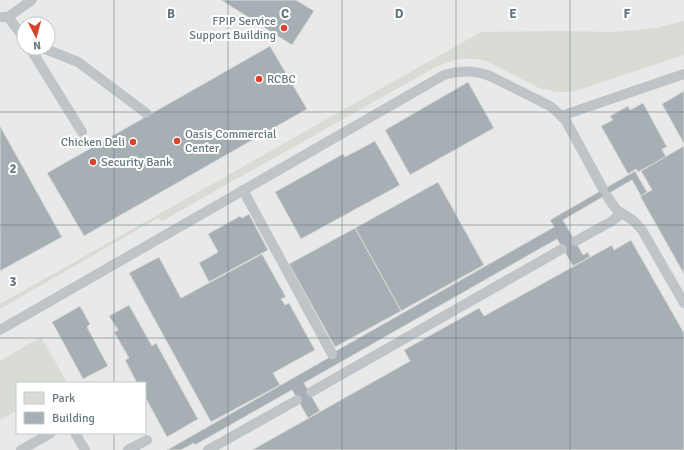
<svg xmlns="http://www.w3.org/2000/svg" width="684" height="450" font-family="Signika,sans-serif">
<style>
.built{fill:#e8e9e8;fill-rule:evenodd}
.green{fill:#d8dcd4}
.building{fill:#a6b0b4;stroke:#d9d9d7}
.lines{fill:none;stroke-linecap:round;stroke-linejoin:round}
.lane{stroke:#bec4c7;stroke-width:10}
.grid{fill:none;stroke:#64777f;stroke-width:1;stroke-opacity:0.55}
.poi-dot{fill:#db4331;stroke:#fff;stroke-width:1.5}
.labels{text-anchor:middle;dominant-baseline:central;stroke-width:4;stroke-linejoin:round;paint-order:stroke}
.poi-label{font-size:12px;fill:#64777f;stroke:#fff;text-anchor:start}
.grid-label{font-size:13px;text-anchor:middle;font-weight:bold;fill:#64777f;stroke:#fff;stroke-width:4;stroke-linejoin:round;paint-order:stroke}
</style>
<rect width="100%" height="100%" fill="#f8f7f5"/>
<path class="built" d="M0,0H684V450H0ZM24,24H48V48H24ZM17,383H145V433H17Z"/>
<g class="green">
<path d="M684,21V55L575,91L566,92H557L539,88L487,61C466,55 451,60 432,69L162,221L158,218L0,309V304L481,32L555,31L614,32L656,28Z"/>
<path d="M41,337L67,382L65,383H17V411L0,420V361Z"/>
</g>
<g class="building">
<path d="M221,0H296L314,11L292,45Z"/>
<path d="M270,46L307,109L84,236L47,173Z"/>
<path d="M468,82L494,128L410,175L385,130Z"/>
<path d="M684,91V144L662,104Z"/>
<path d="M643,103L667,147L662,149L666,157L638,172L636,169L628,174L601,126L613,120L610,116L628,106L630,110Z"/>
<path d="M0,126L62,237L0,271Z"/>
<path d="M375,141L400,185L301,239L275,192L343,154L345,157Z"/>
<path d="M684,146V274L640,196L652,190L641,171Z"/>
<path d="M635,171L647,192L641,196L632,180L563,220L583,255L588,252L590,257L573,266L557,239L304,383L320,411L308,418L292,390L195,445L194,443L181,450H167L335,354L334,352L554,227L550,220Z"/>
<path d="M438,182L484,265L401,311L355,228Z"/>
<path d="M249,214L268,250L209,282L199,263L218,252L208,234L240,216L242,218Z"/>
<path d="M355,228L401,311L335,347L289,264Z"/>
<path d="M631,240L684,333V450H252L410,361L404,350L479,308L484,316L612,245L614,250Z"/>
<path d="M262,254L286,297L281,299L285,305L289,303L315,350L273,373L280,385L211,422L129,273L159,257L181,298Z"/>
<path d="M129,305L152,346L156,343L198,419L167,437L145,397V383H137L125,360L129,358L114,332L118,330L109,316Z"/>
<path d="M80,306L90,324L87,327L108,366L83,379L52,322Z"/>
</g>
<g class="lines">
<g class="lane">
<path d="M0,17H8L32,0"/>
<path d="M8,17L24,38"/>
<path d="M30,48L82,132"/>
<path d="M43,48L78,62L146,113"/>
<path d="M561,116L684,74"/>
<path d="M243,190L332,354"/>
<path d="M607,196L613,205L617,210L634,221L642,230L684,303"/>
<path d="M576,241L612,221L622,213"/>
<path d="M0,330L444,75C460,70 475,70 490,76L550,106L556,111L566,121L603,189"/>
<path d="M311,392L562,249"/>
<path d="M75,433L85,450"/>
<path d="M21,450L51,433"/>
<path d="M128,450L147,440"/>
<path d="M208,450L297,400"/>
</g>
</g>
<path class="grid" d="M114,0V383M228,0V450M342,0V450M456,0V450M570,0V450M0,112H684M0,225H684M0,338H684M114,433V450"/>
<g class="poi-dot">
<circle cx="284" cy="28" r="4"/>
<circle cx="259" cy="79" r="4"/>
<circle cx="177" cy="141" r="4"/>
<circle cx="133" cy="142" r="4"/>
<circle cx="93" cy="162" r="4"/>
</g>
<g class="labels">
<g class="poi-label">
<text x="276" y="21" text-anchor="end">FPIP Service<tspan x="276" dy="14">Support Building</tspan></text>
<text x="267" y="79">RCBC</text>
<text x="185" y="134">Oasis Commercial<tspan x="185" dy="14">Center</tspan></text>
<text x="125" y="142" text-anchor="end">Chicken Deli</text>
<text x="101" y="162">Security Bank</text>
</g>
</g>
<g class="grid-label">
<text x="171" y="18">B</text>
<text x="285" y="18">C</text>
<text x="399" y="18">D</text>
<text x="513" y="18">E</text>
<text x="627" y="18">F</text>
<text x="13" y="173">2</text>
<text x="13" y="286">3</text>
</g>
<rect x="16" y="382" width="130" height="52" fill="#ffffff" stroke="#c1c9cc"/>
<rect x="24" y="392" width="20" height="12" fill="#d8dcd4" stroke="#c1c9cc"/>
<text x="52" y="402" font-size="12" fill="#64777f">Park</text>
<rect x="24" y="412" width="20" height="12" fill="#a6b0b4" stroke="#c1c9cc"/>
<text x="52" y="422" font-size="12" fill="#64777f">Building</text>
<g transform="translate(36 36) rotate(174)"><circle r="19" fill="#ffffff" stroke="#c1c9cc"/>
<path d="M0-3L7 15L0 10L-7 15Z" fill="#db4331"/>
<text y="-6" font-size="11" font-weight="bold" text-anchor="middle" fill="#64777f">N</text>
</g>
</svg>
